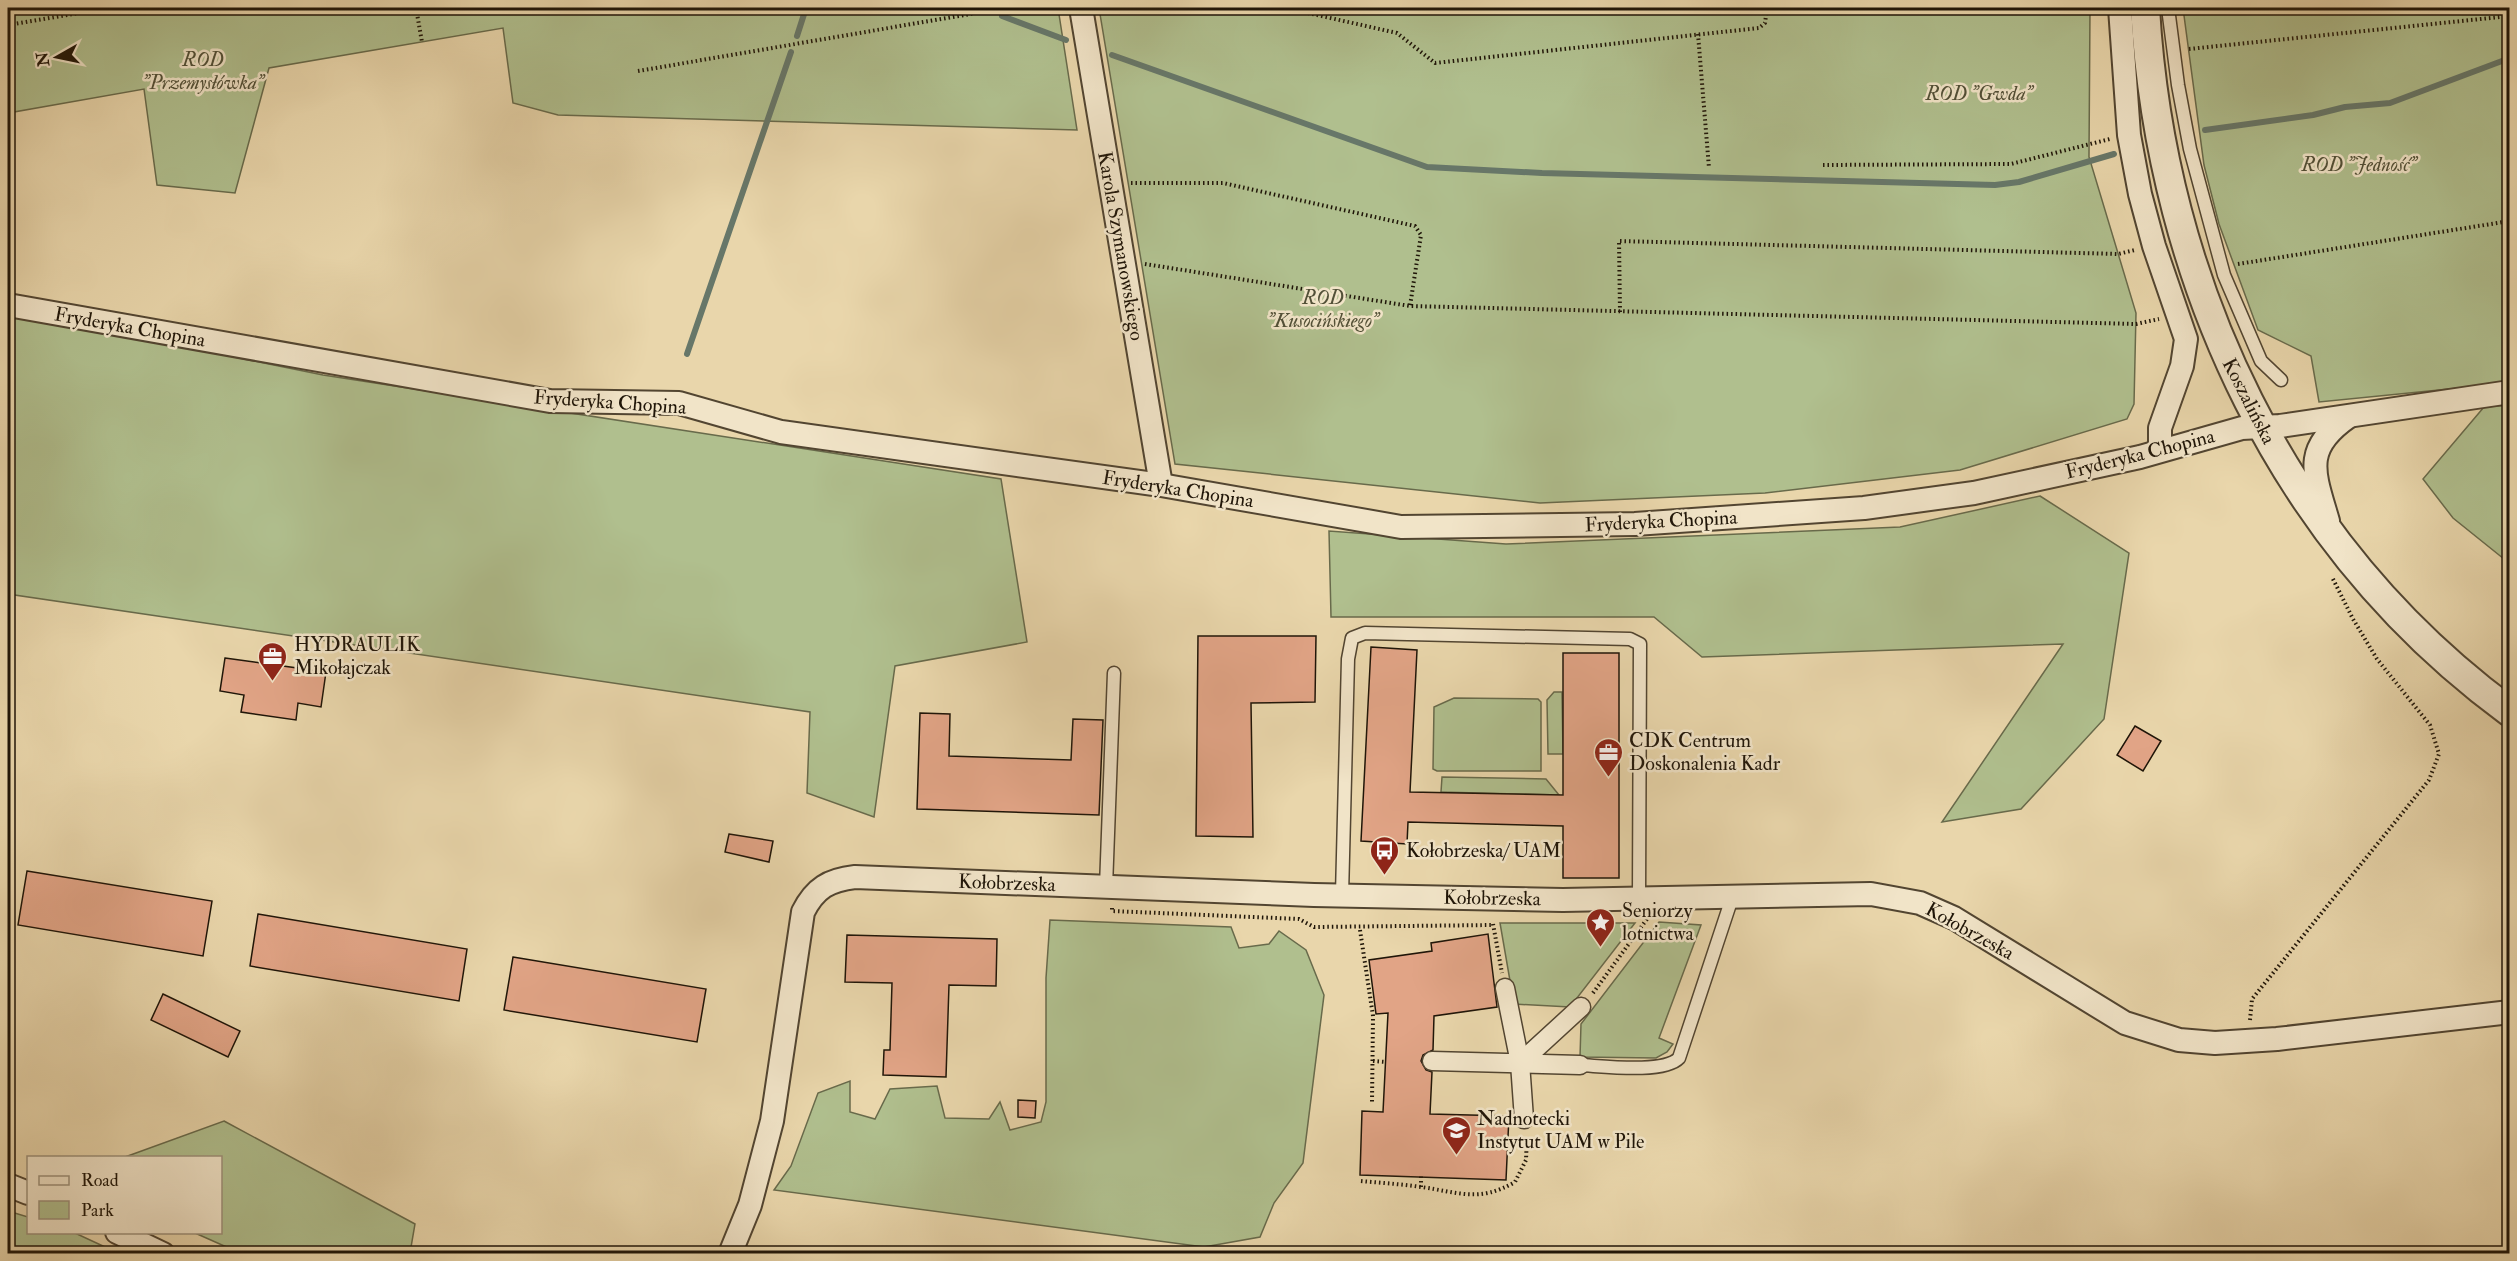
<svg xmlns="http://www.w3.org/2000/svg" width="2517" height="1261" font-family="'IM FELL Double Pica',serif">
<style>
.green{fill:#b0bf8e;stroke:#686a4b;stroke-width:1.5}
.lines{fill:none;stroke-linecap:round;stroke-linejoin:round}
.stream{stroke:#677769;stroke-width:6}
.building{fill:#e1a486;stroke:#1f1508;stroke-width:1.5}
.service-casing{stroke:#524531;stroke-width:15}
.pedestrian-casing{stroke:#524531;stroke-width:21}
.minor-casing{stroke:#524531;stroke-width:26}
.tertiary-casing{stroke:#524531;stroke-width:32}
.path{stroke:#1f1508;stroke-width:4;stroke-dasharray:1.5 3;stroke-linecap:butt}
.service{stroke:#f1e4c8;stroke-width:12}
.pedestrian{stroke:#f1e4c8;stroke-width:18}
.minor{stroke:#f1e4c8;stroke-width:22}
.tertiary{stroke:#f1e4c8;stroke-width:28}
.labels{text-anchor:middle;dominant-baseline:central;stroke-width:5;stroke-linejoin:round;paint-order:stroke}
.park-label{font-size:20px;font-style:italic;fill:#525037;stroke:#f1e4c8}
.street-label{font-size:20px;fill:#1f1508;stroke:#f1e4c8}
.poi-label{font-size:20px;fill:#1f1508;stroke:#f1e4c8;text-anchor:start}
</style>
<rect width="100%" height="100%" fill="#e9d6ab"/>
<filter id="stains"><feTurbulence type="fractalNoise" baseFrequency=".00333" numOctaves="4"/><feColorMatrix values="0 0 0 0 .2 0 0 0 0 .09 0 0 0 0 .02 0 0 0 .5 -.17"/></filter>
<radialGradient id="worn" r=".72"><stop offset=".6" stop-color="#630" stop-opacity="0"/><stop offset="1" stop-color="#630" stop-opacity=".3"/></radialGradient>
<g class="green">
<path d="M8,8H1058L1077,130L558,115L513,103L503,28L269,68L235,193L157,185L144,89L8,113Z"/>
<path d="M1099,8H2090L2089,157L2136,313L2134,404L2127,419L1960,470L1765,493L1540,503L1175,464Z"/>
<path d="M2183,8H2509V383L2319,402L2311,356L2258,330L2219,224L2204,165Z"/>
<path d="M8,311L323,375L1001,479L1027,642L895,666L874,817L807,793L810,712L8,594Z"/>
<path d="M2509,405H2510L2509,563L2453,518L2423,479L2484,407Z"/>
<path d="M2040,496L2129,553L2104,719L2021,809L1942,822L2063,644L1702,657L1654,617H1331L1329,531L1506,544L1900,527Z"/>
<path d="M1554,692H1562L1563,754H1548L1547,700Z"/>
<path d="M1454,698L1538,699L1541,702V771H1437L1433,769L1434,707Z"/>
<path d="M1442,777L1546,779L1559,795L1441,792Z"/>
<path d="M1050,920L1231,927L1239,948L1269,944L1279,931L1306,950L1324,995L1303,1163L1274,1203L1260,1237L1204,1247L774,1190L791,1166L818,1093L850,1081V1112L875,1119L890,1089L937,1086L945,1118L989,1119L1000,1102L1010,1130L1041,1122L1046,1102V978Z"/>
<path d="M1659,922L1701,925L1659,1038L1673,1044L1667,1052L1656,1058L1580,1057L1581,1024Z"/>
<path d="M1500,923H1635L1570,1007L1514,1004Z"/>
<path d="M224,1121L415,1224L410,1253H240L195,1233L220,1232V1158L125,1157Z"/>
<path d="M8,1211L28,1217V1232L75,1233L118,1253H8Z"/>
</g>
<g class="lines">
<g class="stream">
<path d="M1002,16L1066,40"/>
<path d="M797,36L806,8"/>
<path d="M1112,55L1427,167L1542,173L1995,185L2019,182L2114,154"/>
<path d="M2205,130L2313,115L2345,107L2390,103L2510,58"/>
<path d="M687,354L791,52"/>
</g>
</g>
<g class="building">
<path d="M1198,636H1316L1315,702L1251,703L1253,837L1196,836Z"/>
<path d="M1371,647L1417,650L1410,792L1563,795V653H1619V878H1563V826L1408,822L1407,844L1361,841Z"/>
<path d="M225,658L326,672L321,707L298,703L296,720L241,712L244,695L220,691Z"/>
<path d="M920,713L950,714L949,756L1071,760L1073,719L1103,720L1099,815L917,809Z"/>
<path d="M2135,726L2161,741L2143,771L2117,755Z"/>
<path d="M729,834L773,841L769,862L725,852Z"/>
<path d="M27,871L212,901L203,956L18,925Z"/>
<path d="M258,914L467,949L459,1001L250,966Z"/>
<path d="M1488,934L1497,1007L1434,1016L1433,1050L1423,1055L1421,1061L1426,1070L1432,1072L1430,1114L1509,1116L1506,1180L1360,1175L1362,1111L1383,1112L1388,1013L1376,1014L1369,960L1432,951L1431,943Z"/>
<path d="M847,935L997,939L996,986L949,985L946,1077L883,1075L884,1050H890L892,983L845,982Z"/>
<path d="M513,957L706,989L697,1042L504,1010Z"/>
<path d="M163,994L240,1031L228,1057L151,1020Z"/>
<path d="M1018,1100L1036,1101L1035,1118L1018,1117Z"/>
</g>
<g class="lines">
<defs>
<g id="service">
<path d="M2168,8L2178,85L2190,149L2224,275L2261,361L2281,380"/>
<path d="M1106,887L1114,673"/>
<path d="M1342,895L1348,659L1352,638L1365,633L1630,639L1640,644L1639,898"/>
<path d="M1580,1065C1602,1066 1664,1074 1679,1058L1733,895"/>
</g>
<g id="pedestrian">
<path d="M1505,988L1520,1063L1524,1119"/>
<path d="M1432,1061L1580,1065"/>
<path d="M1520,1063L1581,1007"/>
</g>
<g id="minor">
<path d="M1081,8L1161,485"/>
<path d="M2120,8L2129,135L2140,194L2154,246L2186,339L2182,366L2160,428V450"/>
<path d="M8,305L550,401L679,403L781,432L1161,485L1401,527L1635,524L1864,508L1974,493L2140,457L2242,428L2280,426L2510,392"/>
<path d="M2328,521C2314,473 2302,449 2348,417"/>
<path d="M8,1185L28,1193"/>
<path d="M117,1232L163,1254"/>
<path d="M730,1254L750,1205L772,1121L803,912C815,888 829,880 855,877L1314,895L1563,900L1871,894L1920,903L1954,918L2125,1023L2179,1040L2215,1043L2277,1039L2510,1012"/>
</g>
<path id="tertiary" d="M2145,8C2161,284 2284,546 2510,712"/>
</defs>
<use href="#service" class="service-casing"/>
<use href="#pedestrian" class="pedestrian-casing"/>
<use href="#minor" class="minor-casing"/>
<use href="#tertiary" class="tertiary-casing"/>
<g class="path">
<path d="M416,8L422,42"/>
<path d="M1286,8L1397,33L1435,63L1759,28L1765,23L1767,8"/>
<path d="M1824,10L1932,8"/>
<path d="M8,25L108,8"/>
<path d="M1698,34L1709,168"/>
<path d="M2189,49L2510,16"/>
<path d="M638,71L1005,8"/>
<path d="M1823,165L2011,164L2110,139"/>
<path d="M1131,183H1223L1415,226L1421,235L1410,306"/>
<path d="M1145,264L1410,306L2136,324L2159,319"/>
<path d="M2238,264L2510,221"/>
<path d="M1620,312L1619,241L2118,254L2135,250"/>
<path d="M1112,908V911L1299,919L1314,927L1493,925"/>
<path d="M1493,924L1502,973"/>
<path d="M1360,930L1373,1016L1372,1102"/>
<path d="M1593,993L1647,919"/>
<path d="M2250,1020L2252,999L2429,780L2439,754L2430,725L2377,659L2353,619L2332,577"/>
<path d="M1373,1061L1386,1062"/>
<path d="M1361,1181C1381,1183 1401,1184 1421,1187C1458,1192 1479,1203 1515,1182L1526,1160L1527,1137"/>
<path d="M1421,1187V1175"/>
</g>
<use href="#service" class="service"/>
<use href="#pedestrian" class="pedestrian"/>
<use href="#minor" class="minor"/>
<use href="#tertiary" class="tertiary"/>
</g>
<defs>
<symbol id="office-pin" viewBox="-11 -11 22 30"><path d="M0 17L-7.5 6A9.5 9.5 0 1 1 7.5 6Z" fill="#8f2418" stroke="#f1e4c8"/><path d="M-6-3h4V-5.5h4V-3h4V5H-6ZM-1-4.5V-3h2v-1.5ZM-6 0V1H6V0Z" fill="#fff"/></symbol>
<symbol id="bus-pin" viewBox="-11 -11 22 30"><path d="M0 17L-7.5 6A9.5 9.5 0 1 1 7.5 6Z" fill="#8f2418" stroke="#f1e4c8"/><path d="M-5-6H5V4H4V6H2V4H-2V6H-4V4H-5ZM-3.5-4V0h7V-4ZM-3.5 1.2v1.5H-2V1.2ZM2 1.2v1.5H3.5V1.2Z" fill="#fff"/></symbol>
<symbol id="sight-pin" viewBox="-11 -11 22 30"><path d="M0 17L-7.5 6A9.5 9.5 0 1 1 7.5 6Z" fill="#8f2418" stroke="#f1e4c8"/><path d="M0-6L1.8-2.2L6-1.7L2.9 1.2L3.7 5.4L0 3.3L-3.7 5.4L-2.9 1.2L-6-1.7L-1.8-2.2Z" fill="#fff"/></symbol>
<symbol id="university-pin" viewBox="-11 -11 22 30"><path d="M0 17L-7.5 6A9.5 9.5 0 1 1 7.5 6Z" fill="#8f2418" stroke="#f1e4c8"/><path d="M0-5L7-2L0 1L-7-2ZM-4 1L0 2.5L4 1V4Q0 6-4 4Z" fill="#fff"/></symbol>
</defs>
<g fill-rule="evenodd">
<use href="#office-pin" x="256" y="640" width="33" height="45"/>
<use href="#office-pin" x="1592" y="736" width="33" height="45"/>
<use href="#bus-pin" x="1368" y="834" width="33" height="45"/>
<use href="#sight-pin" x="1584" y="906" width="33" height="45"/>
<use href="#university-pin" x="1440" y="1114" width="33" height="45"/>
</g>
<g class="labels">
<g class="park-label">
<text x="203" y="59">ROD<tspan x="203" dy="23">"Przemysłówka"</tspan></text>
<text x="1979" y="93">ROD "Gwda"</text>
<text x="2359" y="164">ROD "Jedność"</text>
<text x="1323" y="297">ROD<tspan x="1323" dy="23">"Kusocińskiego"</tspan></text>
</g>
<g class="street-label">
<text transform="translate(1121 246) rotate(80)">Karola Szymanowskiego</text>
<text transform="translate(130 327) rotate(10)">Fryderyka Chopina</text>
<text transform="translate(2249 401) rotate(63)">Koszalińska</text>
<text transform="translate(610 402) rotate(4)">Fryderyka Chopina</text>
<text transform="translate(2140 454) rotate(-14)">Fryderyka Chopina</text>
<text transform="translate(1178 489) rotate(9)">Fryderyka Chopina</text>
<text transform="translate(1661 521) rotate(-3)">Fryderyka Chopina</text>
<text transform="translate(1007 883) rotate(2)">Kołobrzeska</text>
<text transform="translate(1492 898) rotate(1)">Kołobrzeska</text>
<text transform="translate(1970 931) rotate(29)">Kołobrzeska</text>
</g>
<g class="poi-label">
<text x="294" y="644">HYDRAULIK<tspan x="294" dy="23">Mikołajczak</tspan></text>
<text x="1629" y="740">CDK Centrum<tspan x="1629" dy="23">Doskonalenia Kadr</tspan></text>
<text x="1406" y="850">Kołobrzeska/ UAM</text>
<text x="1622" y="910">Seniorzy<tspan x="1622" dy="23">lotnictwa</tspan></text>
<text x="1477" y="1118">Nadnotecki<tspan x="1477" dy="23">Instytut UAM w Pile</tspan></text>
</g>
</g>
<rect width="2517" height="1261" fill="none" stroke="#e9d6ab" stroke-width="30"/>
<rect x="9" y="9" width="2499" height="1243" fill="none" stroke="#1f1508" stroke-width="3"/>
<rect x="15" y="15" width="2487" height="1231" fill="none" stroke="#1f1508" stroke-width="1.5"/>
<rect x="27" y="1156" width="195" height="78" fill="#f1e4c8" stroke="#9d917b" stroke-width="1.5"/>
<rect x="39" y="1176" width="30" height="9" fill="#f1e4c8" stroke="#9d917b" stroke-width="1.5"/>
<text x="81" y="1186" font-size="18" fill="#1f1508">Road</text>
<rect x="39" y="1201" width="30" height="18" fill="#b0bf8e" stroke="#9d917b" stroke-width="1.5"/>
<text x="81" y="1216" font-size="18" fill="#1f1508">Park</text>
<g transform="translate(57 57) rotate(261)" stroke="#f1e4c8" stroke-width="4.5" paint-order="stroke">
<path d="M0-4.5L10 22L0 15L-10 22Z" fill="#1f1508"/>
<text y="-9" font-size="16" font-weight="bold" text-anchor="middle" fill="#1f1508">N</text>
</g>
<rect width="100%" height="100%" filter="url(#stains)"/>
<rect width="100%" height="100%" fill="url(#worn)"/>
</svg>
